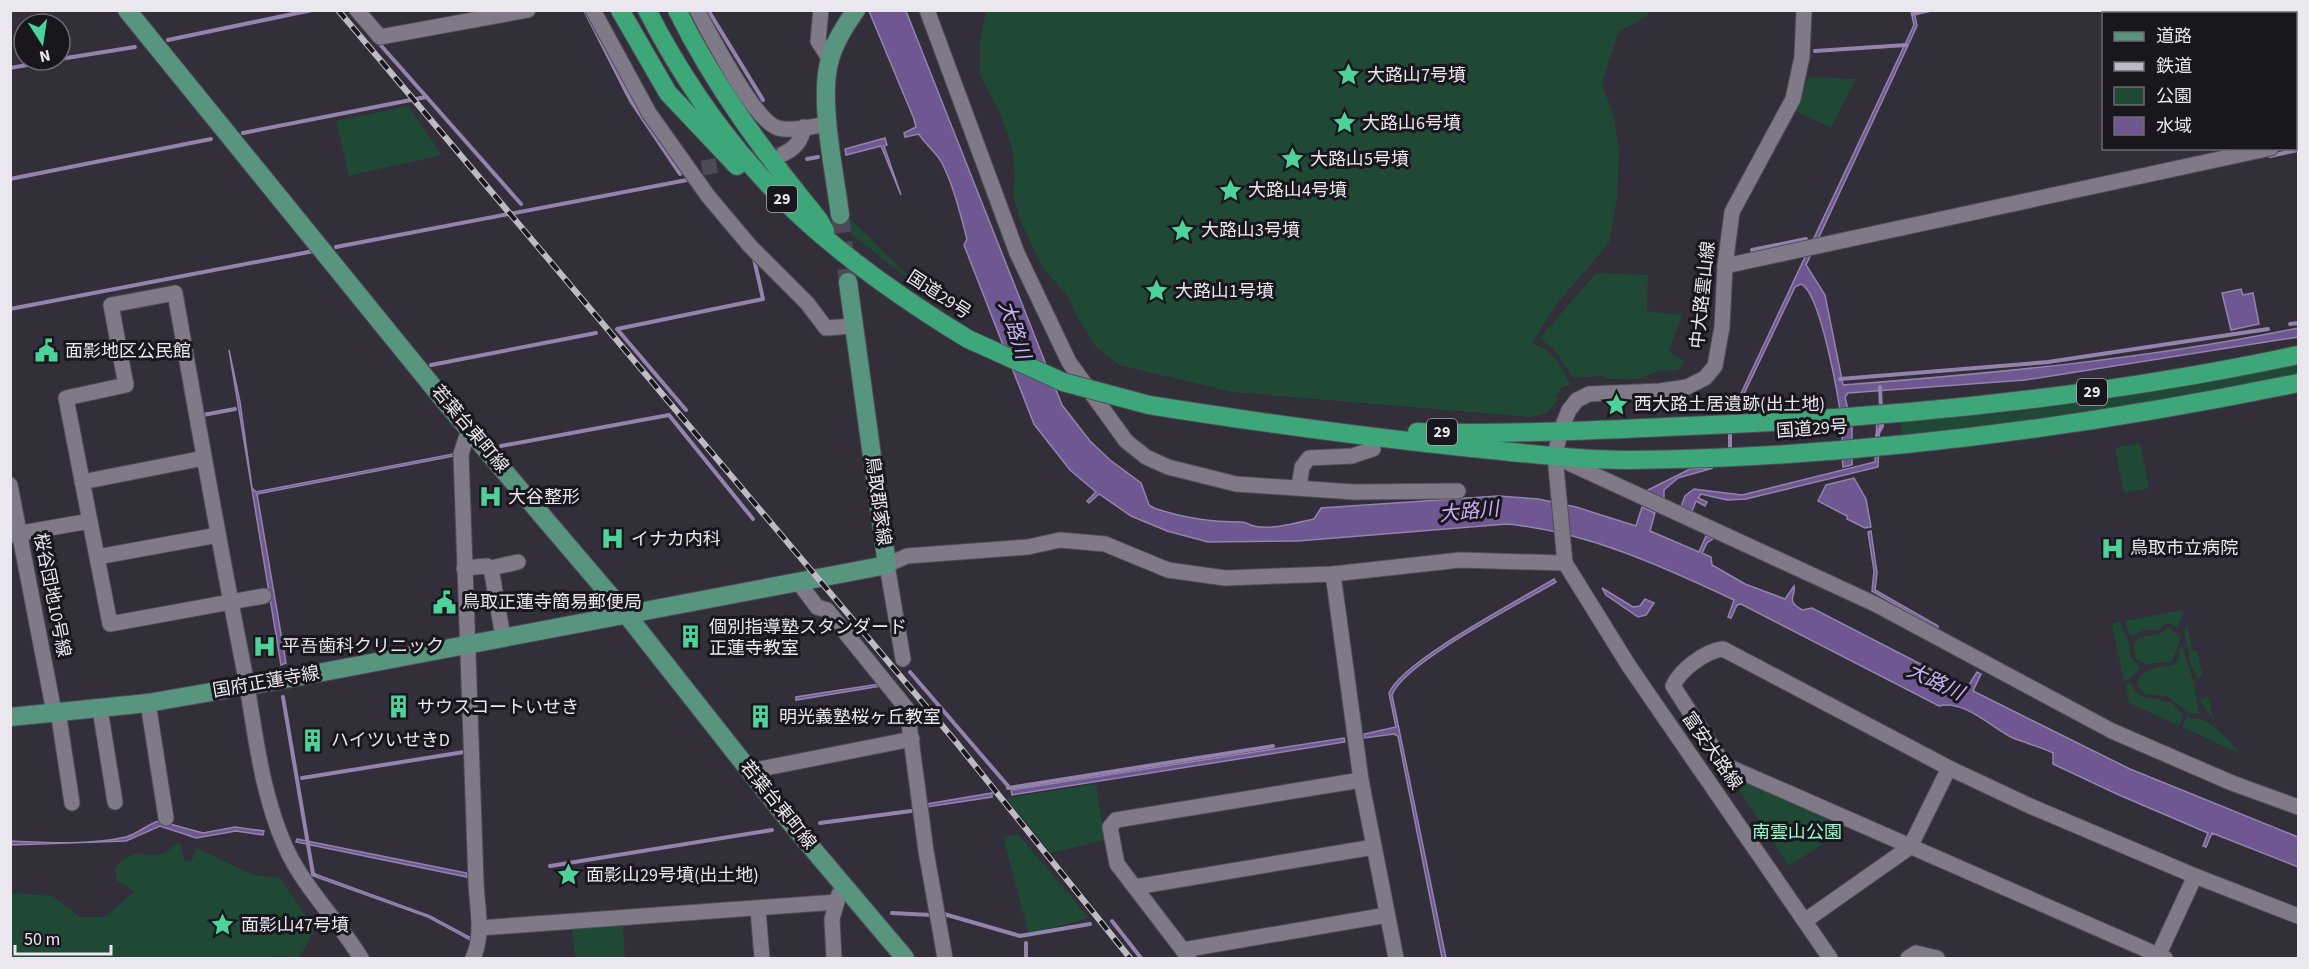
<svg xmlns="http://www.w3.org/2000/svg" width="2309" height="969" font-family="'Source Sans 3','Noto Sans JP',sans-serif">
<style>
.green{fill:#1f4835}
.water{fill:#6f5891;stroke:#9483ad;stroke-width:1.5}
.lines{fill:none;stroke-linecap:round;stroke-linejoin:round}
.stream{stroke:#9483ad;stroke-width:4}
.minor-tunnel{stroke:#4e4a55;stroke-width:15;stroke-dasharray:15 8;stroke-linecap:butt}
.major-tunnel{stroke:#4e4a55;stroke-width:18;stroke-dasharray:18 9;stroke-linecap:butt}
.minor-casing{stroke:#504c57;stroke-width:17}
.major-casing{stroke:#504c57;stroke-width:20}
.highway-casing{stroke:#504c57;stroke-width:20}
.minor{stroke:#7f7988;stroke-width:15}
.major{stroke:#57957f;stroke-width:18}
.highway{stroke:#3da779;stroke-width:18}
.rail-casing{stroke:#bfbbc4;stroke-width:6}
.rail{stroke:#19171d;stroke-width:4;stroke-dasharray:11;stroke-linecap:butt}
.highway-bridge-casing{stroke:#504c57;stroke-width:20;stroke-linecap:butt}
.highway-bridge{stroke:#3da779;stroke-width:18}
.labels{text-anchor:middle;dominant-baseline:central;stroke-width:6;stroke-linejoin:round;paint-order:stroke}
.shield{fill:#19171d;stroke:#aba9b0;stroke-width:1.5}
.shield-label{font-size:16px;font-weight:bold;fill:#eae7ef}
.poi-label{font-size:18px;fill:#eae7ef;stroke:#19171d;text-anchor:start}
.street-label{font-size:18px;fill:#eae7ef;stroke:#19171d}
.park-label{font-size:18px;fill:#95fecb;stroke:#19171d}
.water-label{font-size:20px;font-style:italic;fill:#cab0f4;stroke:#19171d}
</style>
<rect width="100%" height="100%" fill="#322e3a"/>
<g class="green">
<path d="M986,11H1651L1643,19L1619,31L1602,83L1614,118L1619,155L1617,197L1609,243L1555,306L1532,343C1555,352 1559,362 1570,384L1560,389L1556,397L1559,399L1547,413L1531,417L1232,392L1119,365L1095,346L1076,315L1069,297L1042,267L1020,220L1013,194L1015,177L1012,149L1001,115L980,75V40Z"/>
<path d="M1809,77L1856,79L1831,128L1795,111Z"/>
<path d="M408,106L442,155L349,176L336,121Z"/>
<path d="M849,218L924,291L851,234Z"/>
<path d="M1596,273L1648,275L1647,311L1682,315L1669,351L1684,362L1678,370L1659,371L1638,379H1609L1603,376L1573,378L1557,353L1540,338Z"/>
<path d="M2298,365V375L2101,411L1902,435L1900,422C2033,413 2168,392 2298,365Z"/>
<path d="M2140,443L2149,488L2124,493L2115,448Z"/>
<path d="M2183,610L2178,627L2167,623L2159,630H2144L2133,636L2129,634L2125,621Z"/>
<path d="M2120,622L2128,640L2131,658L2141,667L2130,679L2124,681L2112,624Z"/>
<path d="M2169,627L2181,638L2172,662L2146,664L2136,659L2133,645L2139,637L2160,634Z"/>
<path d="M2188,627L2192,651H2197L2203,677H2197L2191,665L2184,628Z"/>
<path d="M2182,646L2194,683L2199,714L2189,713L2167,696L2145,694L2137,684C2139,670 2161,664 2173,666L2179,659V649Z"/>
<path d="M2131,683C2139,702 2152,696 2169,702C2175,704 2179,712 2183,715L2180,726L2129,703L2126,684Z"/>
<path d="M2209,697L2214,721L2199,699Z"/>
<path d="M2187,717C2192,719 2196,718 2201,719C2210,721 2235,746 2241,754L2182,727Z"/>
<path d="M1731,774L1829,820L1823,844L1789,866L1729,775Z"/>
<path d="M1096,784L1105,840L1051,853L1006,798Z"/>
<path d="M1018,834L1089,918L1029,934L1003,837Z"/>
<path d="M180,842L185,861H191L196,852L194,847L254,875L280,878L315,929L299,958L279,956L269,958H11V893L53,896L80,917H105L135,891L117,881L115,868C137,842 147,861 164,853C170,850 174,844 180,842Z"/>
<path d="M623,926L625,958H575L572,929Z"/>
</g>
<g class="water">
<path d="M869,11H906L1062,405L1090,441L1110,460L1141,483L1149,505L1154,508C1183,518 1211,522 1241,522C1246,522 1249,525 1254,526C1272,530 1296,523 1314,519L1321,508L1498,496L1538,499L1576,507L1636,526L1642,507L1655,513L1650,531L1699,552L1706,536L1714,538L1707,543L1702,553L1711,557L1712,565L1745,584L1785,599L1794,586C1796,597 1785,600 1802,610L1812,608L1967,688L1977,672L1981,674L1973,691L2130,769L2298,837V867L2212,833L2206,847L2203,846L2208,833L2119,795L2053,764V753C2040,747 2026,743 2013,738C1992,728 1964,699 1939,706L1741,604L1737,605L1731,618L1728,617L1734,600C1662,566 1587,532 1507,524L1298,541L1208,542L1167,531L1131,516L1099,494L1089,503L1087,501L1096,492L1070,470L1034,424L964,245L967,239C960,213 954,187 942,163C937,153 921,140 919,134L905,137L904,133L916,127L914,119Z"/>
<path d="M1911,11H1914L1917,26L1806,265L1825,295L1843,385C1998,373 2147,359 2298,328V337L2025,380L1848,393L1845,397L1852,428V465L1843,467C1841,453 1843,439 1842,425C1839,400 1821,293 1801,284L1795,287L1742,398L1736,404L1914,25Z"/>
<path d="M885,138L887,145L884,146L901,195L881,146L846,155L845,149Z"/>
<path d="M2241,289L2243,295L2253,293L2259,324L2231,330L2222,293Z"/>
<path d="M229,350L240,402L252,488L256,492L458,453L459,455L257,494L286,663L281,665Z"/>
<path d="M1877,418H1880L1878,467L1746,499L1727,500L1701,494L1698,498L1707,502L1705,506L1696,501L1691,514L1680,509L1685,496L1694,489L1742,495L1875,462Z"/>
<path d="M1713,468L1678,478L1664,490V499L1646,491L1690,469Z"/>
<path d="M1854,478L1866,499L1871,527L1865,528L1847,519V516L1818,501L1826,485Z"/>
<path d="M1871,531L1877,573L1875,590L1938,626V629L1872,591L1874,571L1868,532Z"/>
<path d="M1554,579L1556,582C1522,602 1403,663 1392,695L1446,958H1442L1398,736L1394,734L1364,738V734L1396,727L1389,693C1402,661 1520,600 1554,579Z"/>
<path d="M1602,588L1633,607L1640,606L1645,599L1654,603L1646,615L1638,617L1606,595Z"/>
<path d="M879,684L881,686L796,700V697Z"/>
<path d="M1344,738L1345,742L1012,795L1011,790Z"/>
<path d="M992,793V797L927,807V804Z"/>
<path d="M159,821L203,833L235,827L264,831L263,835L236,831L196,838L160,826L126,841L11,845L10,841C47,843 90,845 126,837C138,834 147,824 159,821Z"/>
<path d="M297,839L467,873V877L296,842Z"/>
<path d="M312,873L430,916L475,940L474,942L428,917L311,875Z"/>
</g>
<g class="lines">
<g class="stream">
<path d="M585,10L631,101L680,174"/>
<path d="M708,10L763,100"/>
<path d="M1913,14L1930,10"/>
<path d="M168,40L312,10"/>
<path d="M377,41L521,204"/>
<path d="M1815,51L1906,45"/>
<path d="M60,59L135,47"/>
<path d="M10,68L56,60"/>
<path d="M243,133L426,97"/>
<path d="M2270,156L2298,150"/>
<path d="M807,159L818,157"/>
<path d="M10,179L211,139"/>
<path d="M336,247L687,180"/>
<path d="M1752,250L1806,239"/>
<path d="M10,309L314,251"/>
<path d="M2290,324L2298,323"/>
<path d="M431,365L596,333"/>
<path d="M1840,379L2048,362L2268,329"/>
<path d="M1880,387L1881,409"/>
<path d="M686,410L617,329L763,299L754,259"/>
<path d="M203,415L235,409"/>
<path d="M1730,435V447"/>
<path d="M1877,435L1882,426V420"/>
<path d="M501,446L669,415L753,519"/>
<path d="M910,672L1008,786"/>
<path d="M283,697L313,874L315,875"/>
<path d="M302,778L464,752"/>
<path d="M1008,788L1273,746"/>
<path d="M820,823L911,811"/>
<path d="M550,866L772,830"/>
<path d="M892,913L931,915"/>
<path d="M944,914L1020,936L1090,924"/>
<path d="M1112,921L1141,958"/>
<path d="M1026,943V958"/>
</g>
<path class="minor-tunnel" d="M702,168L779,154"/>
<path class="major-tunnel" d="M840,215L848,282"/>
<defs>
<g id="minor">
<path d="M357,10L380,37L528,10"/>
<path d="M593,10L649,113L708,196L750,246L807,303L826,328L853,326"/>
<path d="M697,10C710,34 755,122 778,128C793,132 813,126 828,124"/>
<path d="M821,10L818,41L830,60"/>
<path d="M927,10L1017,253L1069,362L1126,441L1146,457L1168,467L1236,484L1354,492L1458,491"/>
<path d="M1804,10L1802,57L1793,99L1732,212L1725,266L1722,327L1715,366L1705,378L1687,387L1660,391L1589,394L1577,400L1569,410L1560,432L1555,456L1565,563L1629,666L1830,958"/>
<path d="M2296,143H2298"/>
<path d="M783,154C796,148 801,141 804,127"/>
<path d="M1725,266L2271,148"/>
<path d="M469,429L461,454L476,882C477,908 484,935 473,958"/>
<path d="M1560,459L1875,604L2112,731L2232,783L2298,807"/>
<path d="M82,482L204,458"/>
<path d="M10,485L54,712"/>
<path d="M1299,487L1302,467L1309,458L1352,456L1373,449"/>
<path d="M10,535L90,521"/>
<path d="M97,557L218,535"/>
<path d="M464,568L487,566L491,568L503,637"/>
<path d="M491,568L518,562"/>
<path d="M1333,574L1361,780L1396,958"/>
<path d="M799,583L817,607L827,610L907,709L926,851L945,958"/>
<path d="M264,596L110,624L66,398L126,385L111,305L175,293C197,418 219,544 244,669C255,728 260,790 285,846C303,887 338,920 361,958"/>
<path d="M903,659L887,565L907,556L1028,547L1060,540L1105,544L1168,570L1225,578L1333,574L1460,560L1565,563"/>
<path d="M148,703L166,818"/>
<path d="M100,709L115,802"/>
<path d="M58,711L72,803"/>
<path d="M750,771L912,739"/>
<path d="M1135,887L1374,847"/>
<path d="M758,910L762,958"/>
<path d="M1806,920L1910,847L1949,768"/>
<path d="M479,928L837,902"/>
<path d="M1183,950L1387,915"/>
<path d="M834,958L832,919L839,894"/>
<path d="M1189,958L1117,864L1110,827L1116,820L1361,780"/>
<path d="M1908,958L1916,953L1937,958"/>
<path d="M2157,958L2195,876"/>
<path d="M2165,958L1734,769L1723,763L1673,686C1680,670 1705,651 1723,649L1949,768L2030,806L2195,876L2298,916"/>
</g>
<g id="major">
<path d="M127,10L447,404L626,614L790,822L905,958"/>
<path d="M840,215C835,173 818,99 830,59C835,41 845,26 856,10"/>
<path d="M10,717L148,703L297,677L887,565L848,282"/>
</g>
<g id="highway">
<path d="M620,10L668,93L737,166"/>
<path d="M647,10C726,164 823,251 968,339"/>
<path d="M677,10C715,87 765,154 819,220L825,231"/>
<path d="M1149,405C1256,422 1364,437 1472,448C1524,453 1577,460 1629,460C1853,458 2079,428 2298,383"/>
<path d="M1417,432C1507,435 1597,430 1688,426C1893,418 2098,398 2298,355"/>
</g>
</defs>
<use href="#minor" class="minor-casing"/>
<use href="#major" class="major-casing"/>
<use href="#highway" class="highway-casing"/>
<use href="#minor" class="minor"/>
<use href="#major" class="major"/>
<use href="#highway" class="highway"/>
<defs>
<path id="rail" d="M338,10L956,742L1130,958"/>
</defs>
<use href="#rail" class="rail-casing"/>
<use href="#rail" class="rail"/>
<defs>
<path id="highway-bridge" d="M968,339L1063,382L1149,405"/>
</defs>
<use href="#highway-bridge" class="highway-bridge-casing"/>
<use href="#highway-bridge" class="highway-bridge"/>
</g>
<defs>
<symbol id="sight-bare" viewBox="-9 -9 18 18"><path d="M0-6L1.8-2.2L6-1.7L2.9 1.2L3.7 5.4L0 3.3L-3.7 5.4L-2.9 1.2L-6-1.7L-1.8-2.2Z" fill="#4dd39a" stroke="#19171d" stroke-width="2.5" paint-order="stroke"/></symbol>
<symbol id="civic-bare" viewBox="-9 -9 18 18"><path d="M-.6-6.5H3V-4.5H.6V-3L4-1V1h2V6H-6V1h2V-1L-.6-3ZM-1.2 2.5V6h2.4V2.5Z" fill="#4dd39a" stroke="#19171d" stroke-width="2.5" paint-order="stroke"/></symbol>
<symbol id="hospital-bare" viewBox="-9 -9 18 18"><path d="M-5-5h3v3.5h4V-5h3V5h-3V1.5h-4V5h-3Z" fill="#4dd39a" stroke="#19171d" stroke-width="2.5" paint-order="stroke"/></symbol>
<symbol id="building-bare" viewBox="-9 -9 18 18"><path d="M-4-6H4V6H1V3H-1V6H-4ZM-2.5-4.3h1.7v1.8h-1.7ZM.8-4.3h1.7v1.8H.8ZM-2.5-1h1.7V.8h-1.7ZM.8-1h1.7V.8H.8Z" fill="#4dd39a" stroke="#19171d" stroke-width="2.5" paint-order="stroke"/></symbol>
</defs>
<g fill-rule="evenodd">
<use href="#sight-bare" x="1332" y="58" width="33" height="33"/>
<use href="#sight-bare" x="1328" y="106" width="33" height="33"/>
<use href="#sight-bare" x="1276" y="142" width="33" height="33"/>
<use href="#sight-bare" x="1214" y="174" width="33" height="33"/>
<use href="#sight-bare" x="1166" y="214" width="33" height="33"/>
<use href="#sight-bare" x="1140" y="274" width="33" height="33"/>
<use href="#civic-bare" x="30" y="334" width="33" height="33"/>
<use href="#sight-bare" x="1600" y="388" width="33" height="33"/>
<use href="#hospital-bare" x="474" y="480" width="33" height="33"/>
<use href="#hospital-bare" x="596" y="522" width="33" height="33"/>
<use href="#hospital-bare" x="2096" y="532" width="33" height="33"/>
<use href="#civic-bare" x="428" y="586" width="33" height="33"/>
<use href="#building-bare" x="674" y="620" width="33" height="33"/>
<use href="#hospital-bare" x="248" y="630" width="33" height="33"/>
<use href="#building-bare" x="382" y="690" width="33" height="33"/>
<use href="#building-bare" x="744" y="700" width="33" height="33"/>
<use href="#building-bare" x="296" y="724" width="33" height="33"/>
<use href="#sight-bare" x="552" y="858" width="33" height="33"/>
<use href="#sight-bare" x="206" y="908" width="33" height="33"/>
</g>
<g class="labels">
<g class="shield">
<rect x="767" y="186" width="30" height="26" rx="4.5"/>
<rect x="2077" y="379" width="30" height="26" rx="4.5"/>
<rect x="1427" y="419" width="30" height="26" rx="4.5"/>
</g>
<g class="shield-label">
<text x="782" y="199">29</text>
<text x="2092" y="392">29</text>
<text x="1442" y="432">29</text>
</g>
<g class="poi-label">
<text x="1367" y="75">大路山7号墳</text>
<text x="1362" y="123">大路山6号墳</text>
<text x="1310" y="159">大路山5号墳</text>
<text x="1248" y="190">大路山4号墳</text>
<text x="1201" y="230">大路山3号墳</text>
<text x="1175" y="291">大路山1号墳</text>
<text x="65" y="351">面影地区公民館</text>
<text x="1634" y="404">西大路土居遺跡(出土地)</text>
<text x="508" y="497">大谷整形</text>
<text x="631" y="539">イナカ内科</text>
<text x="2130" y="548">鳥取市立病院</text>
<text x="462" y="602">鳥取正蓮寺簡易郵便局</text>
<text x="709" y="627">個別指導塾スタンダード<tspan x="709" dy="21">正蓮寺教室</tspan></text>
<text x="282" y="646">平吾歯科クリニック</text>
<text x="417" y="707">サウスコートいせき</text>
<text x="779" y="717">明光義塾桜ヶ丘教室</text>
<text x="331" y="740">ハイツいせきD</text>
<text x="586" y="875">面影山29号墳(出土地)</text>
<text x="241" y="925">面影山47号墳</text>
</g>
<g class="street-label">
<text transform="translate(939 295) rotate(33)">国道29号</text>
<text transform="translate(1703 295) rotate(-84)">中大路雲山線</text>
<text transform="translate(470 429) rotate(50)">若葉台東町線</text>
<text transform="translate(1812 429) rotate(-4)">国道29号</text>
<text transform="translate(878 501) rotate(82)">鳥取郡家線</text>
<text transform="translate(52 595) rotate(79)">桜谷団地10号線</text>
<text transform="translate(266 682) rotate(-10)">国府正蓮寺線</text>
<text transform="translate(1712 751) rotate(55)">富安大路線</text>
<text transform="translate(778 805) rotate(51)">若葉台東町線</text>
</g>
<g class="park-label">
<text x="1797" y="832">南雲山公園</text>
</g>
<g class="water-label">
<text transform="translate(1014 330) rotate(72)">大路川</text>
<text transform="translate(1469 512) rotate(-6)">大路川</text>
<text transform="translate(1935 682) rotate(25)">大路川</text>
</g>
</g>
<rect width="2309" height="969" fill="none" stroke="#eae7ef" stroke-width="24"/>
<rect x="2102" y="12" width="195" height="138" fill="#19171d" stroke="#6d6a71" stroke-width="1.5"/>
<rect x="2114" y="32" width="30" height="9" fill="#57957f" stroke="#6d6a71" stroke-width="1.5"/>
<text x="2156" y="42" font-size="18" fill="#eae7ef">道路</text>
<rect x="2114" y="62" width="30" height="9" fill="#bfbbc4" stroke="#6d6a71" stroke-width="1.5"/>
<text x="2156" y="72" font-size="18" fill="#eae7ef">鉄道</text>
<rect x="2114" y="87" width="30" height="18" fill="#1f4835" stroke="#6d6a71" stroke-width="1.5"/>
<text x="2156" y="102" font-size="18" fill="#eae7ef">公園</text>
<rect x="2114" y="117" width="30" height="18" fill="#6f5891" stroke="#6d6a71" stroke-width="1.5"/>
<text x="2156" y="132" font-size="18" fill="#eae7ef">水域</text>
<g transform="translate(42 42) rotate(168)"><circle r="28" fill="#19171d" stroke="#6d6a71" stroke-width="1.5"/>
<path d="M0-4.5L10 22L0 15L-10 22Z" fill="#4dd39a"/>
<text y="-9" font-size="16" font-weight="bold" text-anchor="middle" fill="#eae7ef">N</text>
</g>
<path d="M15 945v9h96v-9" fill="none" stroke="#eae7ef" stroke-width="3"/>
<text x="24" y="945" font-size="18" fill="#eae7ef" stroke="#19171d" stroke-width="4.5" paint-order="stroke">50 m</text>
</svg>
